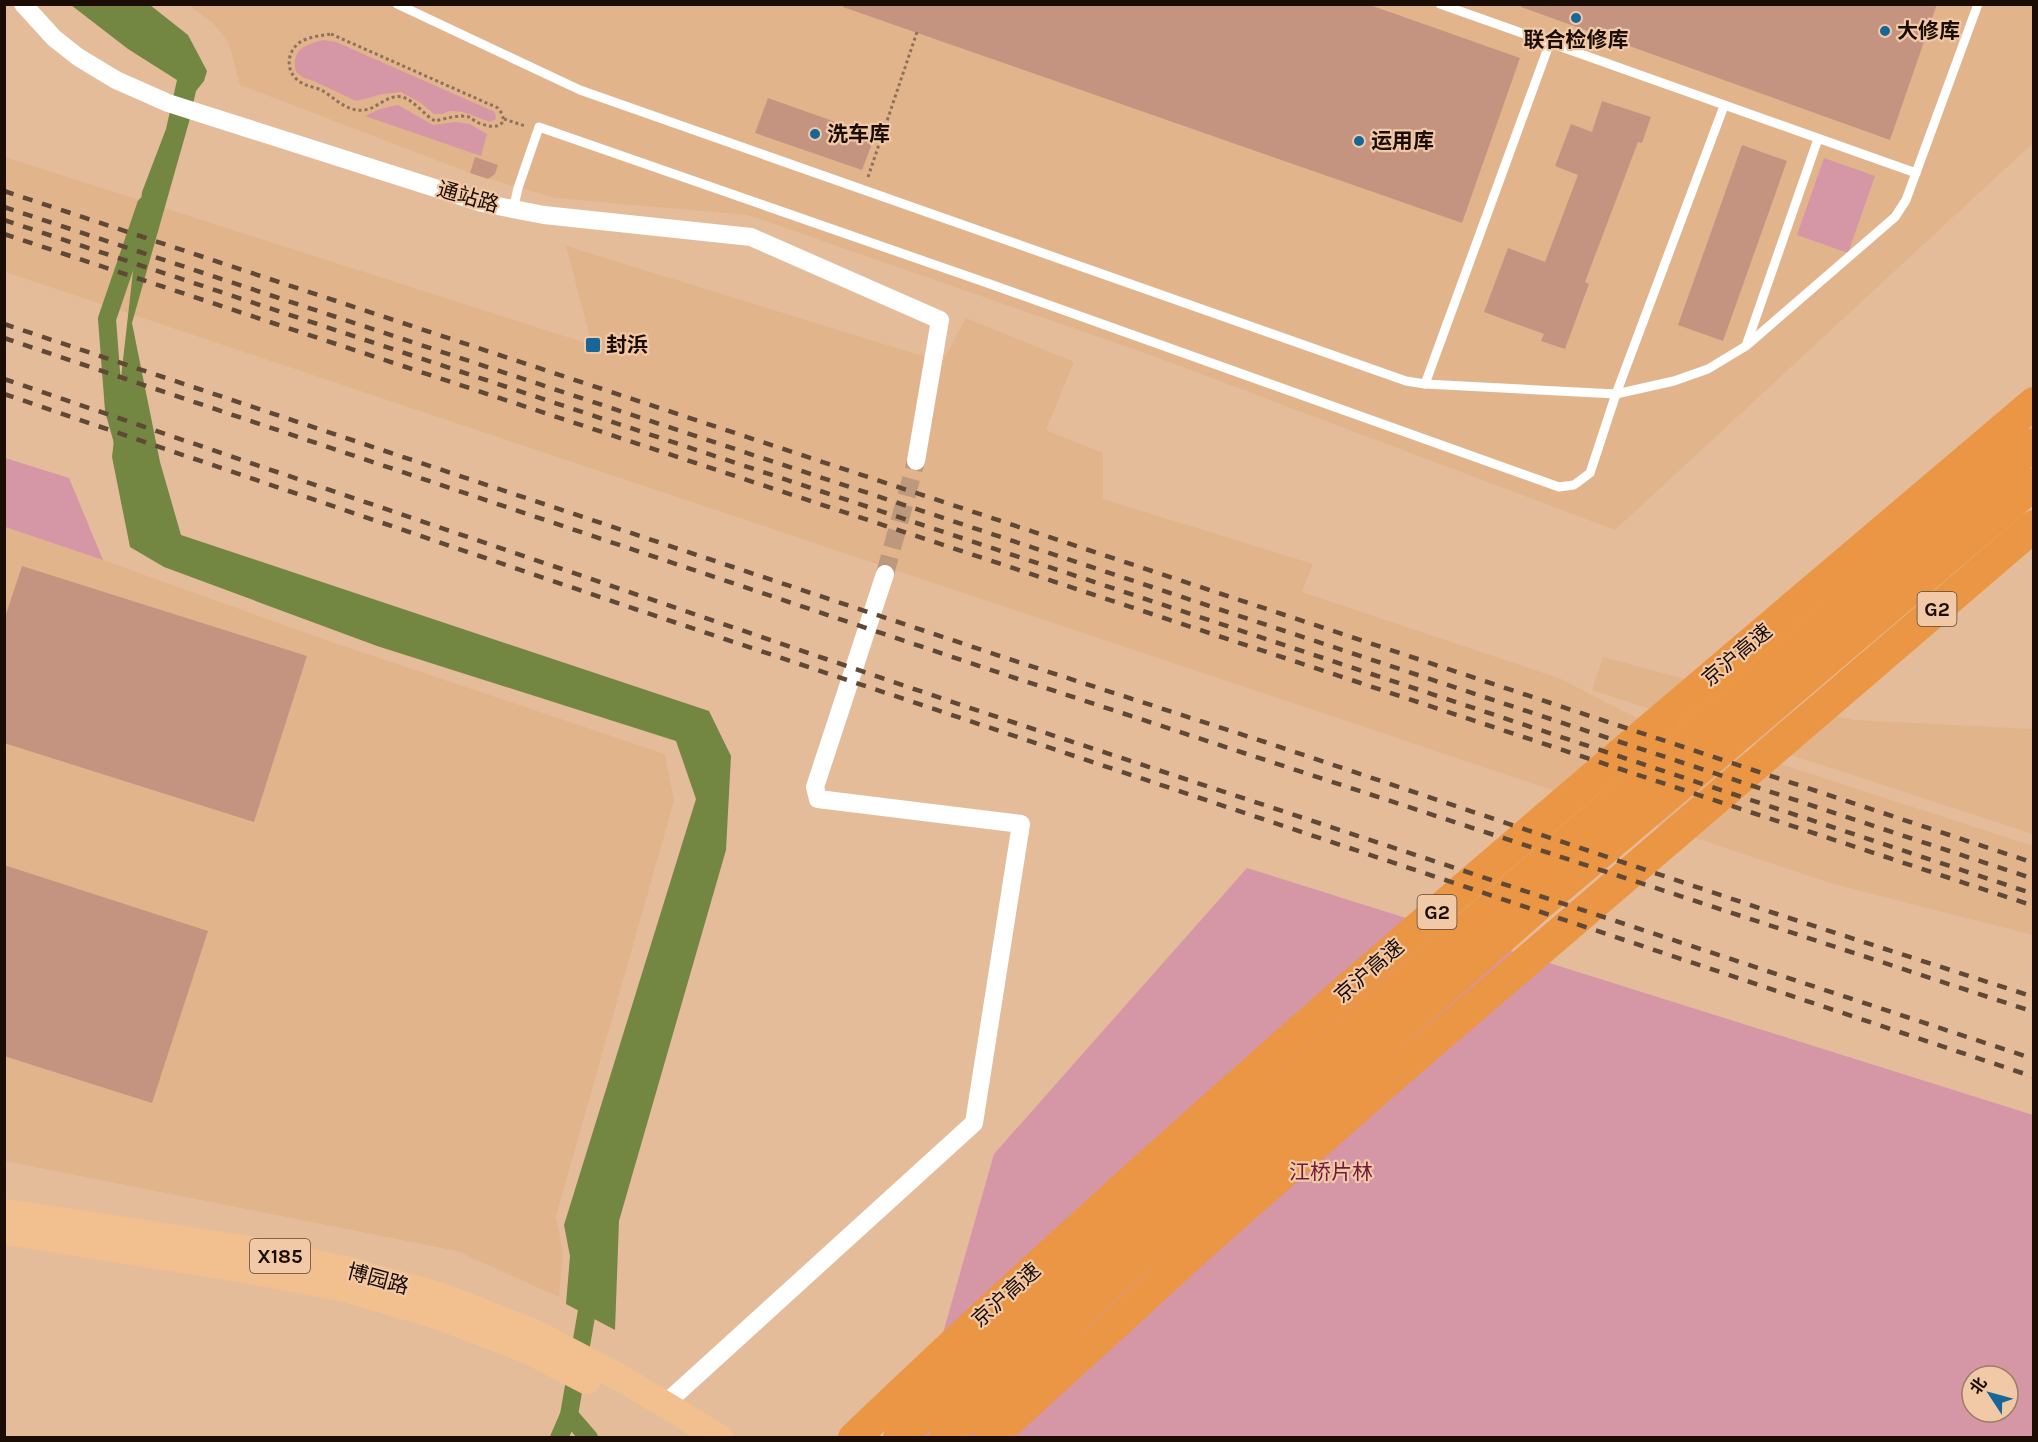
<svg xmlns="http://www.w3.org/2000/svg" width="2038" height="1442" font-family="Karla,'Noto Sans SC',sans-serif">
<style>
.built{fill:#e2b48c}
.green{fill:#d596a6;fill-rule:evenodd}
.water{fill:#748742}
.lines{fill:none;stroke-linecap:round;stroke-linejoin:round}
.canal{stroke:#748742;stroke-width:18}
.building{fill:#c59481}
.street-tunnel{stroke:#bc997c;stroke-width:18;stroke-dasharray:18 9;stroke-linecap:butt}
.path{stroke:#8e715a;stroke-width:3;stroke-dasharray:3 3;stroke-linecap:butt}
.lane{stroke:#fff;stroke-width:9}
.street{stroke:#fff;stroke-width:18}
.primary{stroke:#f2c08f;stroke-width:27}
.highway{stroke:#ea9644;stroke-width:32}
.rail{stroke:#5f4936;stroke-width:4.5;stroke-dasharray:10 10;stroke-linecap:butt}
.poi-dot{fill:#166798;stroke:#f2c9a7;stroke-width:2}
.labels{text-anchor:middle;dominant-baseline:central;stroke-width:4.5;stroke-linejoin:round;paint-order:stroke}
.shield{fill:#f2c9a7;stroke:#5c4534;stroke-width:1.5}
.shield-label{font-size:20px;font-weight:bold;fill:#1b0d03}
.poi-label{font-size:21px;font-weight:bold;fill:#1b0d03;stroke:#f2c9a7;text-anchor:start}
.street-label{font-size:21px;fill:#1b0d03;stroke:#f2c9a7}
.park-label{font-size:21px;fill:#73173b;stroke:#f2c9a7}
</style>
<rect width="100%" height="100%" fill="#e4bc9a"/>
<g class="built">
<path d="M189,5H2033V143L1615,530L1156,357L748,215L555,198L470,173L240,85L229,44L215,25Z"/>
<path d="M5,157L592,345L566,246L942,362L966,318L1074,362L1046,430L1103,453V499L1313,564L1302,592L1561,679L1633,716L2033,846V935L1833,884L5,272Z"/>
<path d="M4,527L103,560L337,644L665,754L674,801L556,1216L563,1253L559,1297L457,1251L5,1161Z"/>
<path d="M1603,657L1803,711L1855,720L2033,729V834L1592,690Z"/>
</g>
<g class="green">
<path d="M323,40L336,42L495,112L496,119L490,122L463,112L450,111L442,114H434L421,103L401,92L383,94L356,101L316,82L304,78L296,72C291,50 304,45 323,40Z"/>
<path d="M398,105L433,125L455,122L470,124L487,134L481,156L365,116L380,109Z"/>
<path d="M1824,158L1875,176L1848,253L1797,235Z"/>
<path d="M5,458L69,478L103,560L5,527Z"/>
<path d="M1247,868L2033,1115V1437L913,1438L994,1154ZM1972,1376H2008V1412H1972Z"/>
</g>
<path class="water" d="M71,5H150L188,35L207,71L204,81L196,91L189,122L132,323L160,462L181,535L709,711L731,756L726,850L619,1221L615,1330L566,1304L570,1256L564,1225L696,799L676,741L377,646L164,567L130,547L112,457L142,192L166,129L177,80L128,49Z"/>
<g class="lines">
<g class="canal">
<path d="M123,442L114,410L107,319L146,205"/>
<path d="M569,1415L589,1438"/>
<path d="M559,1438L569,1415L589,1299L588,1290"/>
</g>
</g>
<g class="building">
<path d="M843,4H1367L1520,58L1462,223L843,7Z"/>
<path d="M1521,4H1937L1890,140L1521,7Z"/>
<path d="M768,98L875,136L862,170L755,133Z"/>
<path d="M1602,101L1651,117L1642,143L1638,142L1585,282L1589,284L1565,349L1541,341L1544,334L1484,312L1508,248L1545,262L1578,175L1555,166L1571,124L1592,132Z"/>
<path d="M1742,145L1787,161L1723,341L1678,325Z"/>
<path d="M475,157L498,165L495,174L488,179L470,173Z"/>
<path d="M22,566L307,656L254,822L4,743V620Z"/>
<path d="M4,865L208,931L152,1103L4,1056Z"/>
</g>
<g class="lines">
<path class="street-tunnel" d="M885,574L916,461"/>
<g class="path">
<path d="M331,34L498,108C511,124 497,130 482,124C477,123 473,119 469,117C459,114 445,119 435,121C424,115 414,100 402,97C387,94 377,109 364,110C347,112 336,99 323,91C318,88 311,87 306,85C290,79 284,62 294,48C302,37 318,36 331,34Z"/>
<path d="M504,119L525,126"/>
<path d="M868,177L917,32"/>
</g>
<g class="lane">
<path d="M397,4L580,90L1406,381L1425,384L1616,394L1674,381L1708,369L1746,346L1895,217L1906,200L1978,4"/>
<path d="M1440,4L1916,173"/>
<path d="M513,210L518,188L539,127L990,284L1559,487L1574,485L1590,473L1616,394L1724,106"/>
<path d="M1747,343L1818,139"/>
<path d="M1425,384L1549,45"/>
</g>
<g class="street">
<path d="M23,4L54,38L78,57L116,80L168,103L482,203L544,215L751,237L940,320L916,461"/>
<path d="M665,1404L974,1123L1021,824L818,799L815,787L885,574"/>
</g>
<g class="primary">
<path d="M4,1212L253,1250L347,1270L441,1296L533,1332L626,1381L720,1438"/>
<path d="M4,1231L248,1270L343,1288L435,1315L527,1350L587,1381"/>
</g>
<g class="highway">
<path d="M854,1438C1233,1076 1635,742 2034,403"/>
<path d="M899,1438C964,1377 1028,1316 1094,1257C1401,980 1718,713 2034,444"/>
<path d="M945,1438L1112,1282L1535,908L2034,484"/>
<path d="M990,1438L1209,1238L1400,1070L2034,526"/>
</g>
<g class="rail">
<path d="M4,191L2034,863"/>
<path d="M4,207L2034,879"/>
<path d="M4,220L2034,894"/>
<path d="M4,234L2034,906"/>
<path d="M4,324L1009,659L1265,742L1777,914L2034,997"/>
<path d="M4,338L1003,674L2034,1012"/>
<path d="M4,379L967,707L2034,1059"/>
<path d="M4,394L638,610L2034,1077"/>
</g>
</g>
<g class="poi-dot">
<circle cx="1576" cy="18" r="6"/>
<circle cx="1885" cy="31" r="6"/>
<circle cx="815" cy="134" r="6"/>
<circle cx="1359" cy="141" r="6"/>
<rect x="585" y="337" width="16" height="16" rx="3"/>
</g>
<g class="labels">
<g class="shield">
<rect x="1917.5" y="592" width="39" height="34" rx="4.5"/>
<rect x="1417.5" y="895" width="39" height="34" rx="4.5"/>
<rect x="250" y="1239" width="60" height="34" rx="4.5"/>
</g>
<g class="shield-label">
<text x="1937" y="609">G2</text>
<text x="1437" y="912">G2</text>
<text x="280" y="1256">X185</text>
</g>
<g class="poi-label">
<text x="1897" y="31">大修库</text>
<text x="1576" y="40" text-anchor="middle">联合检修库</text>
<text x="827" y="134">洗车库</text>
<text x="1371" y="141">运用库</text>
<text x="606" y="345">封浜</text>
</g>
<g class="street-label">
<text transform="translate(468 197) rotate(16)">通站路</text>
<text transform="translate(1737 655) rotate(-40)">京沪高速</text>
<text transform="translate(1369 971) rotate(-41)">京沪高速</text>
<text transform="translate(378 1279) rotate(15)">博园路</text>
<text transform="translate(1006 1295) rotate(-42)">京沪高速</text>
</g>
<g class="park-label">
<text x="1331" y="1172">江桥片林</text>
</g>
</g>
<rect width="2038" height="1442" fill="none" stroke="#1b0d03" stroke-width="12"/>
<g transform="translate(1990 1394) rotate(306)"><circle r="28" fill="#f2c9a7" stroke="#9c7e65" stroke-width="1.5"/>
<path d="M0-4.5L10 22L0 15L-10 22Z" fill="#166798"/>
<text y="-9" font-size="16" font-weight="bold" text-anchor="middle" fill="#1b0d03">北</text>
</g>
</svg>
